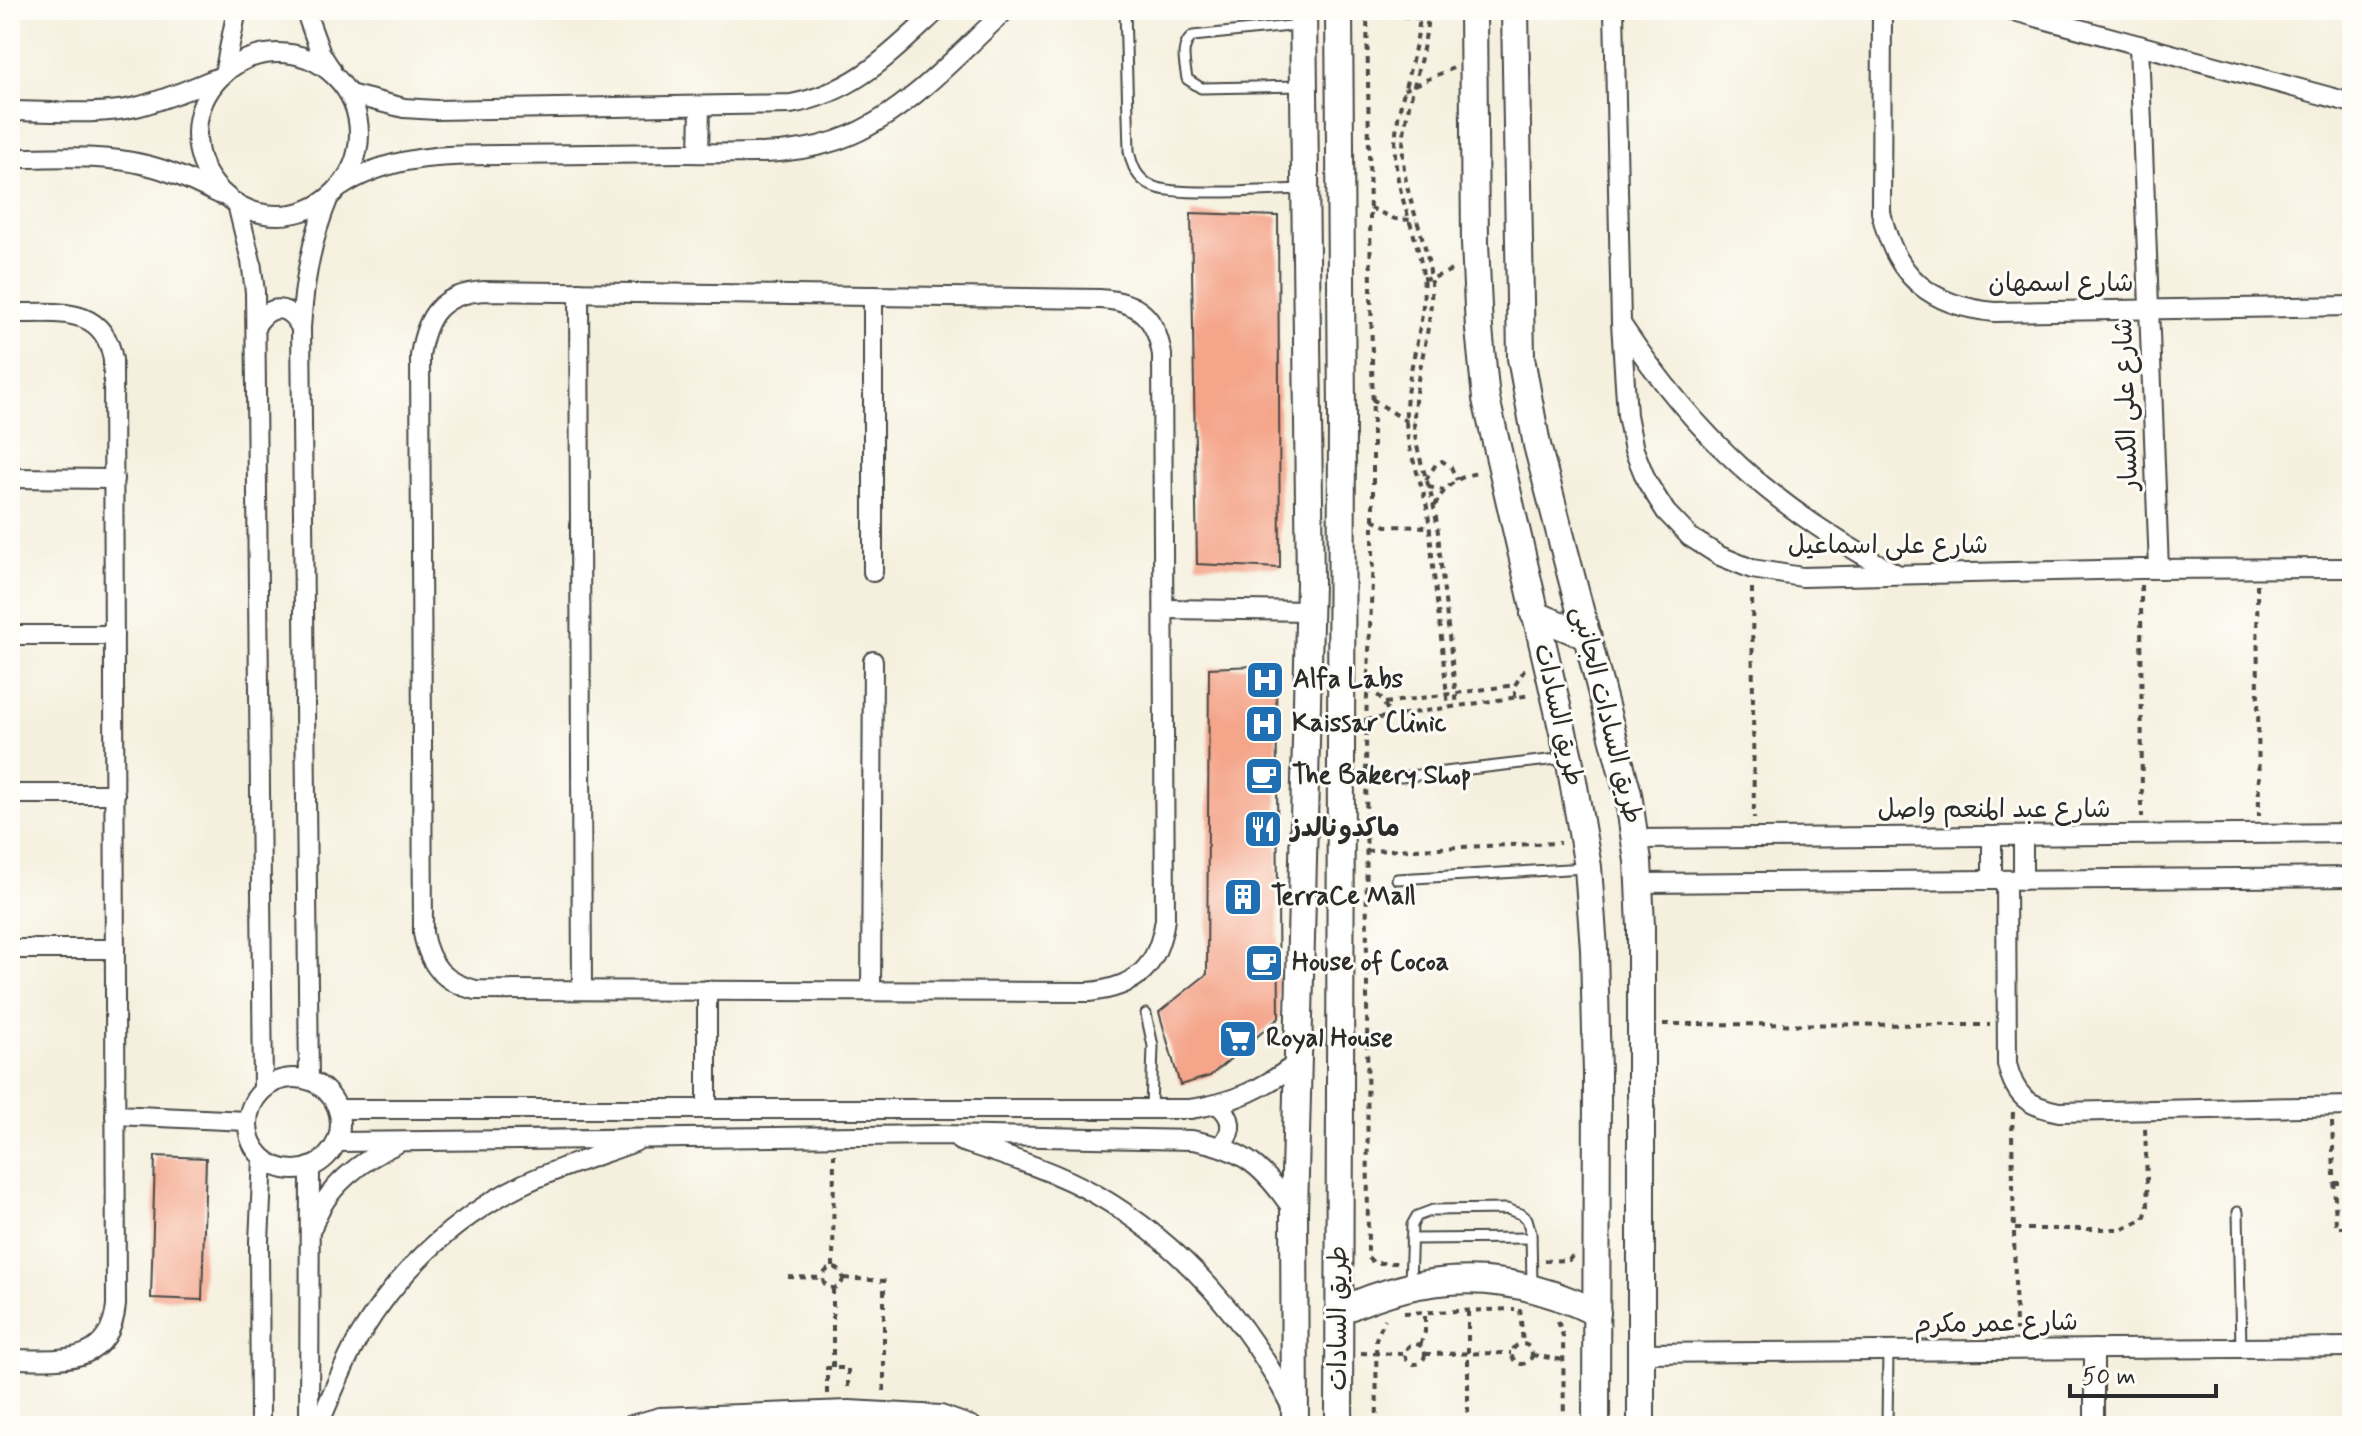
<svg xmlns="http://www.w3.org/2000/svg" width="2362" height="1436" font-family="Mynerve,'Playpen Sans Arabic',sans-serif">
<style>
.building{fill:#f4a58a}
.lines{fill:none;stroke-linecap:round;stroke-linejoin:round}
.lane-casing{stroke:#494946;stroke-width:13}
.street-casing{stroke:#494946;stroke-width:22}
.secondary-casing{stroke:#494946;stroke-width:30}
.path{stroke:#494946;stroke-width:4;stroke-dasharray:6 6;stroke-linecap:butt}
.lane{stroke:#fff;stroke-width:9}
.street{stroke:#fff;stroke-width:18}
.secondary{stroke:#fff;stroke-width:26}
.labels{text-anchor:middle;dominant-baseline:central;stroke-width:6;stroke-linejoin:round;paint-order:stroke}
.street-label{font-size:26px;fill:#2b2b2b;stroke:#fdfcf7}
.poi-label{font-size:26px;font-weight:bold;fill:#2b2b2b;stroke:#fdfcf7;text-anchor:start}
</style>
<rect width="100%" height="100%" fill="#fdfcf7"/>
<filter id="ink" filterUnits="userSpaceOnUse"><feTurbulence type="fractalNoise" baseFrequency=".0125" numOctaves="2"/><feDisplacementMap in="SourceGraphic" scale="16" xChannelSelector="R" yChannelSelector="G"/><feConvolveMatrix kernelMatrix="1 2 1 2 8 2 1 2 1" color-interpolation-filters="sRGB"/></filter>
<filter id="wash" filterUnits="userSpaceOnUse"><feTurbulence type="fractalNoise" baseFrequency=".006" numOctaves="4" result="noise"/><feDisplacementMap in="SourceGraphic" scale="32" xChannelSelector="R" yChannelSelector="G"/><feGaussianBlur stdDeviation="1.8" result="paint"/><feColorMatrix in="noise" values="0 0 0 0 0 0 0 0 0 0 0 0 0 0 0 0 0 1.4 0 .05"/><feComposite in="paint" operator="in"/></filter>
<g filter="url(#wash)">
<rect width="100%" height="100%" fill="#f5f0de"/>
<g id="blocks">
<g class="building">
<path d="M1191,213L1278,216L1280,568L1197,564Z"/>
<path d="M1276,665L1279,1018L1210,1076L1180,1085L1159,1012L1207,974L1209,668Z"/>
<path d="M155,1156L206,1158L202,1300L151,1298Z"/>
</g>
</g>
</g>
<g filter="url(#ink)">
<use href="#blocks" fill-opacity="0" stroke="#494946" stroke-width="2"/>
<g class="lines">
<defs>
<g id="lane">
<path d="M1125,10L1129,151C1132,166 1137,179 1152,186C1173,197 1272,190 1302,189"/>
<path d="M1300,25L1193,36C1179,46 1185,64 1187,79L1201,88L1302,86"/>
<path d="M1401,777L1566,758"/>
<path d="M1397,879L1585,868"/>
<path d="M1146,1014L1153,1046L1151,1109"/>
<path d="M2238,1212L2241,1348"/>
<path d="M1411,1239L1531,1238"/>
<path d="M1410,1284L1412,1225L1417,1216L1433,1210L1507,1209L1521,1214L1527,1219L1531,1233L1532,1284"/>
<path d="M1887,1426L1888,1351"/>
</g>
<g id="street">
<path d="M305,10L321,54L331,69"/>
<path d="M1614,10L1621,323L1627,415L1634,450L1647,482L1666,512L1690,537L1720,556L1752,569L1802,577L2141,569L2352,568"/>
<path d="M1882,10L1881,212C1895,277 1930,306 1995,312L2352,306"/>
<path d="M2010,10L2352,103"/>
<path d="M2139,45L2159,569"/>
<circle cx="278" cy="134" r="81"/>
<path d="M224,74L237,10"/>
<path d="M349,94L404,108L436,110L791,104C856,92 891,53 938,10"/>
<path d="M10,111C51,111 96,116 136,107C165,100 192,88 219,77"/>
<path d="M699,153L700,107"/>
<path d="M10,158C55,158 102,154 146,165C172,171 196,183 221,195"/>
<path d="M339,188C388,155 445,155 502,155C563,154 623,154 684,153C740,153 799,158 851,135C909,110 960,52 1006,10"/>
<path d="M237,204L251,261L255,292L263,1089"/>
<path d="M484,291L1100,299C1138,301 1156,317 1162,355L1165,919C1158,967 1137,987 1089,992L476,990C444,983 429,965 423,933L420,356C426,315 441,294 484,291Z"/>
<path d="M579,292L582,990"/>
<path d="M873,296V572"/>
<path d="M10,313C55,314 104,303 113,360L116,1305C110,1368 58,1359 10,1359"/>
<path d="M256,325C271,303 288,304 301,328"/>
<path d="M1622,325C1697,438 1775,509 1895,573"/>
<path d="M10,478L114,479"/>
<path d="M1164,609L1310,611"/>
<path d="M10,635H114"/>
<path d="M10,794H115"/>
<path d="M1636,839L2352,833"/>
<path d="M1992,880V836"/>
<path d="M2006,880L2007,1064C2015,1096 2027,1106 2059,1112L2352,1106"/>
<path d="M2023,880V836"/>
<path d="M1640,883L2352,877"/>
<path d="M10,949H115"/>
<path d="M707,990V1109"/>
<path d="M871,990L873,661"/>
<circle cx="294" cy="1124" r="46"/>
<path d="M309,1080L301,328C304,282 311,240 329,197"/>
<path d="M1218,1105C1233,1117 1234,1130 1222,1145"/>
<path d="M338,1109H1190C1233,1103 1265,1088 1298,1062"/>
<path d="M115,1115L247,1121"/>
<path d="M960,1141C1006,1156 1055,1171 1097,1195C1183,1245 1249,1322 1293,1410"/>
<path d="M337,1142L942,1135L1192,1140C1244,1149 1265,1168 1294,1212"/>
<path d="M313,1226C325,1187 362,1160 398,1143"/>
<path d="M2094,1349V1426"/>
<path d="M1641,1353L2352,1347"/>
<path d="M260,1426L259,1241L263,1159"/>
<path d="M309,1426L310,1167"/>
<path d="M318,1426C331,1397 343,1365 359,1337C398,1272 453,1219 521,1185C557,1168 597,1156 635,1142"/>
<path d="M628,1426L660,1417L849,1410L941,1415L972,1426"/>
</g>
<g id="secondary">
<path d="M1473,10L1475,243L1479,329L1486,399L1569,758L1588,867L1594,949L1597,1074L1596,1426"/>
<path d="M1515,10L1521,358L1537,445L1628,794L1638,861L1641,927V1426"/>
<path d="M1534,614L1588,637"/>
<path d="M1338,1312C1428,1270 1508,1269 1597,1313"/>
<path d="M1295,1426L1294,1213L1310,584L1303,10"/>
<path d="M1339,1426L1342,416L1339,10"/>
</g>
</defs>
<use href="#lane" class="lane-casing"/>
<use href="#street" class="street-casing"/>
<use href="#secondary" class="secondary-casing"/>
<g class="path">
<path d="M1367,10L1373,427V559L1366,720L1368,1257L1374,1263H1400"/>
<path d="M1420,10C1419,56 1396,100 1395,147C1394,193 1418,232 1423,276C1428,326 1404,371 1406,420C1407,452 1421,478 1427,508C1431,530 1431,553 1434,575C1439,619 1444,663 1448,707"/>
<path d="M1428,10C1427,56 1405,100 1403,147C1401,195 1428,235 1431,282C1434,329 1414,373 1414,420C1414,451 1428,477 1434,508C1439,529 1439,552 1442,574C1447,618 1452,662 1457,706"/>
<path d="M1367,13L1428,19"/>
<path d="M1404,90L1453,68"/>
<path d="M1370,208L1395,219L1416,220"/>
<path d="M1423,278L1431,279L1454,269"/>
<path d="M1372,399L1406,421L1414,422"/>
<path d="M1426,480L1436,464L1442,461L1451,467L1457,480"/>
<path d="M1428,487L1444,490"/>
<path d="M1435,506C1444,486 1459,475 1480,473"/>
<path d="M1373,519L1386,526L1429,527"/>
<path d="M2257,584L2259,816"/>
<path d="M2141,585L2142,817"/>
<path d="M1752,588L1754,819"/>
<path d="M1367,689L1380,697L1391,716"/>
<path d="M1515,697V685L1525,669"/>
<path d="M1385,703L1515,685"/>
<path d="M1366,720L1531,695"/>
<path d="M1366,851L1560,843"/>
<path d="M1663,1024L1990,1025"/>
<path d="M2013,1112L2012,1133L2016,1331"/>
<path d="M2332,1122L2336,1227H2352"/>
<path d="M2334,1183H2352"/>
<path d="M2015,1229H2123L2144,1219L2148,1206L2145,1128"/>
<path d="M1544,1261L1569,1260L1573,1255"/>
<path d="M833,1267L834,1154"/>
<circle cx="833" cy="1278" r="10"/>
<path d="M788,1277L823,1278"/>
<path d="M844,1278L884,1281V1393"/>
<path d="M833,1289V1368"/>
<path d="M1520,1309L1523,1344"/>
<path d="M1468,1311V1426"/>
<path d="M1404,1313L1515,1309"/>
<path d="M1558,1321L1563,1336L1564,1426"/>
<circle cx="1522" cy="1354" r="10"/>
<circle cx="1415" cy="1354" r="10"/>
<path d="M1420,1345L1425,1332V1312"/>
<path d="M1361,1353L1404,1354"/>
<path d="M1425,1354L1511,1353"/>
<path d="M1532,1355L1563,1360"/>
<path d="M827,1394V1368H848V1392"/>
<path d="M1377,1426L1376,1339L1385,1319"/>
</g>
<use href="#lane" class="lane"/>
<use href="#street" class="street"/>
<use href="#secondary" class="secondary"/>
</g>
</g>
<defs>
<symbol id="hospital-square" viewBox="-11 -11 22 22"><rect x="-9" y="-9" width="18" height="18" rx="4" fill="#1f6fb2" stroke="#fdfcf7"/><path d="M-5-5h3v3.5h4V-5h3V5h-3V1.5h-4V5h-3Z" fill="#fff"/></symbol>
<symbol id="cafe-square" viewBox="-11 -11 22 22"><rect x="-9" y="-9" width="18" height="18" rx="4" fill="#1f6fb2" stroke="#fdfcf7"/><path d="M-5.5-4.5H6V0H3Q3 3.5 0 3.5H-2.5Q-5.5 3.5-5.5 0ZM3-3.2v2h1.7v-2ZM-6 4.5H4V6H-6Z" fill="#fff"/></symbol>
<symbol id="restaurant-square" viewBox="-11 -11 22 22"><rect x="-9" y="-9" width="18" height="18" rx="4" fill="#1f6fb2" stroke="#fdfcf7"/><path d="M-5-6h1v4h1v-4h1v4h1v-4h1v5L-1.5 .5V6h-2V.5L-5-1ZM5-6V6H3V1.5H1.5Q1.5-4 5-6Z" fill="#fff"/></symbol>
<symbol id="building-square" viewBox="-11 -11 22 22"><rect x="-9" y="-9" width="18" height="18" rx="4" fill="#1f6fb2" stroke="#fdfcf7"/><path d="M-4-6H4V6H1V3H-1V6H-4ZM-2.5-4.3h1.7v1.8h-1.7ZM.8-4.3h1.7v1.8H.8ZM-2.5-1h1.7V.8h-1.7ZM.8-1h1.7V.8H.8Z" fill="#fff"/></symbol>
<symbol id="supermarket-square" viewBox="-11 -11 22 22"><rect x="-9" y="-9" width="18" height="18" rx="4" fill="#1f6fb2" stroke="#fdfcf7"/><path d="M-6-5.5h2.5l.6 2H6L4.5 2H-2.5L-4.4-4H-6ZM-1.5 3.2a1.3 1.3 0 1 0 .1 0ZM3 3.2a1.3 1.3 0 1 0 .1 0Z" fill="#fff"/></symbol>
</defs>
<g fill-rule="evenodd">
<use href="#hospital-square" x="1243" y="658" width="44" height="44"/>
<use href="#hospital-square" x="1242" y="702" width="44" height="44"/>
<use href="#cafe-square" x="1242" y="754" width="44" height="44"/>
<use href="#restaurant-square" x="1241" y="807" width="44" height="44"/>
<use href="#building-square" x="1221" y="875" width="44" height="44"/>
<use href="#cafe-square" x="1242" y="941" width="44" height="44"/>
<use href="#supermarket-square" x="1216" y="1017" width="44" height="44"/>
</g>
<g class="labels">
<g class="street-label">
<text x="2061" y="284">شارع اسمهان</text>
<text transform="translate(2127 404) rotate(-92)">شارع على الكسار</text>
<text x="1888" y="546">شارع على اسماعيل</text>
<text transform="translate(1558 715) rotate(77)">طريق السادات</text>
<text transform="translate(1606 715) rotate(76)">طريق السادات الجانبى</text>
<text x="1994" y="810">شارع عبد المنعم واصل</text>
<text transform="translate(1339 1318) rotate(-90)">طريق السادات</text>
<text transform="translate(1996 1324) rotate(-1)">شارع عمر مكرم</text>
</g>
<g class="poi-label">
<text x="1293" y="680">Alfa Labs</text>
<text x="1292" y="724">Kaissar Clinic</text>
<text x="1292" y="776">The Bakery Shop</text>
<text x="1291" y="829">ماكدونالدز</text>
<text x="1271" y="897">TerraCe Mall</text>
<text x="1292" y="963">House of Cocoa</text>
<text x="1266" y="1039">Royal House</text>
</g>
</g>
<rect width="2362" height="1436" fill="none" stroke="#fdfcf7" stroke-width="40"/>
<path d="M2070 1384v12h146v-12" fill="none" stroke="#2b2b2b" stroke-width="4"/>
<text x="2082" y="1384" font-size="24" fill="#2b2b2b" stroke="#fdfcf7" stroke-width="6" paint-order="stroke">50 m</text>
</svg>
